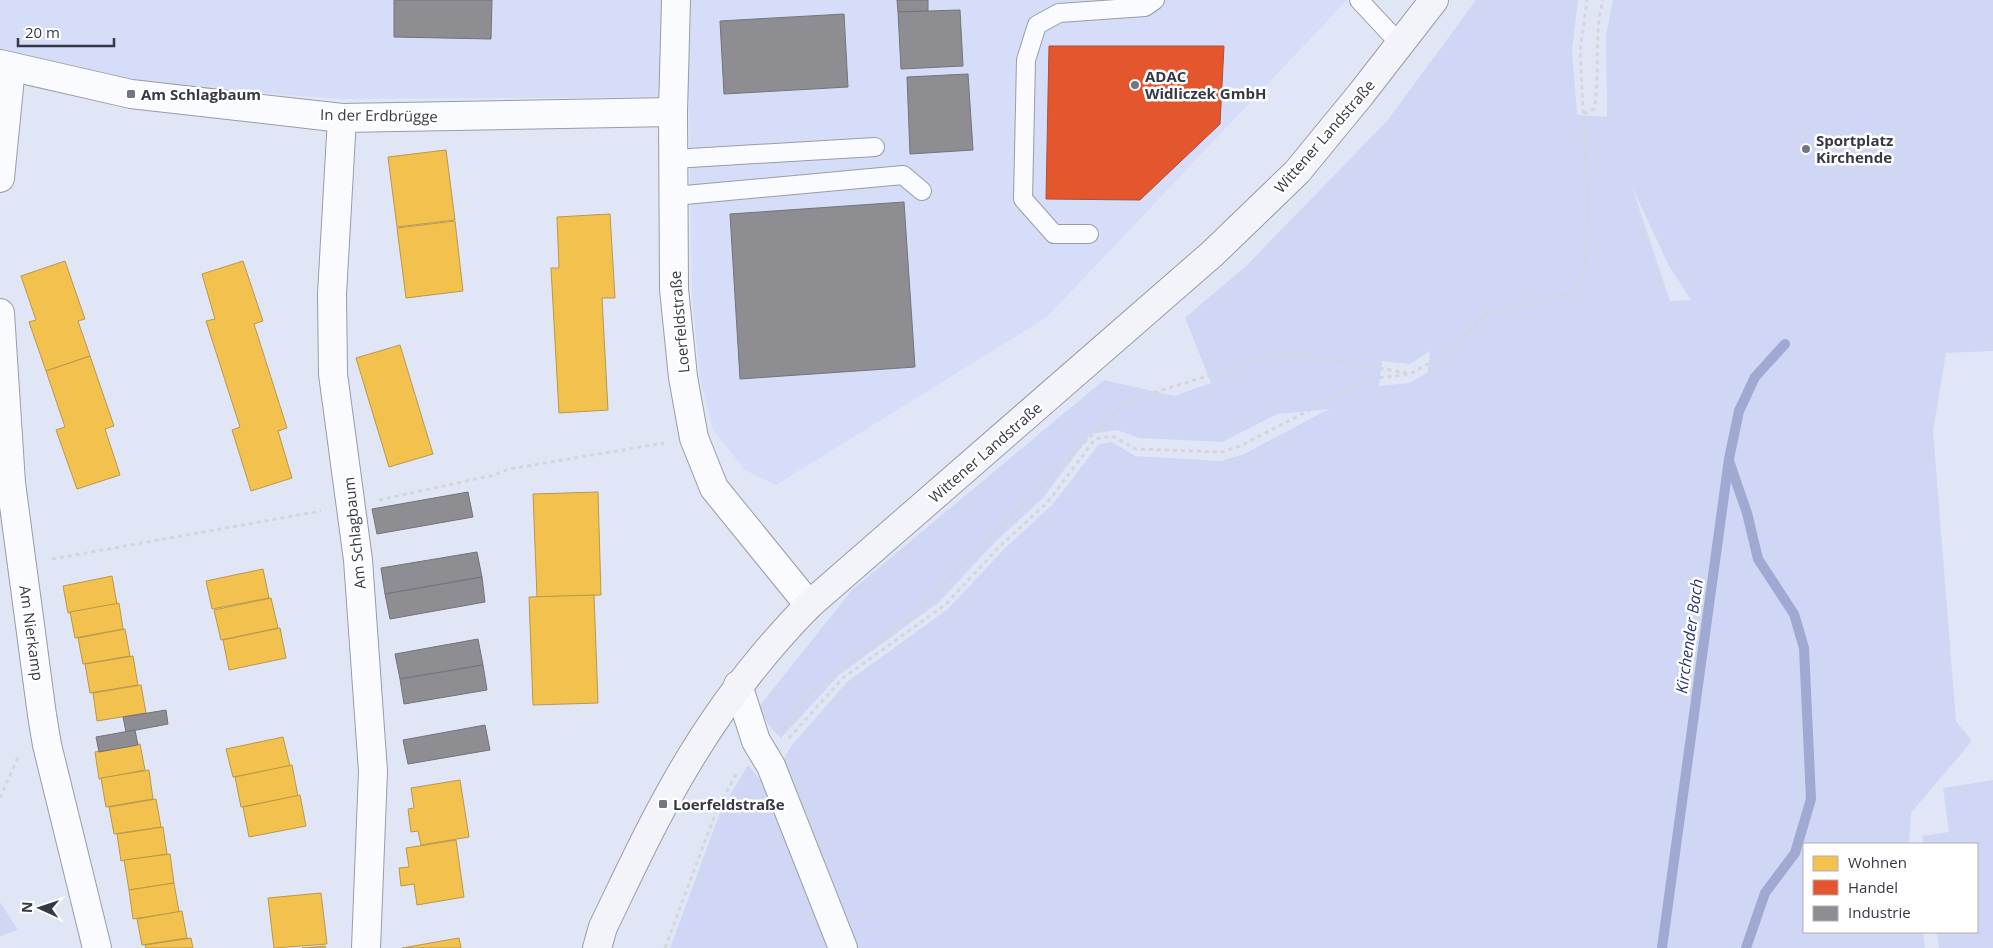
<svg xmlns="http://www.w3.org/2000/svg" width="1993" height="948" font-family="'Open Sans',sans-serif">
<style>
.built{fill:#d5ddf8}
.green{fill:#cfd7f4;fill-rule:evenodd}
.homes{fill:#f2c14e;stroke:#ba984b}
.shops{fill:#e4572e;stroke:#b04e35}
.industry{fill:#8d8d92;stroke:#73747b}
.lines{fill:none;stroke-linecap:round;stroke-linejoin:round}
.stream{stroke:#9fa9d1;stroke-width:10}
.service-casing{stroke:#999ca8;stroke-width:20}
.minor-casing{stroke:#999ca8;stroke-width:30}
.secondary-casing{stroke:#999ca8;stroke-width:30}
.path{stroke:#d4d6db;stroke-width:3;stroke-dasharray:4 4;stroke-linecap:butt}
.service{stroke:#fafbfe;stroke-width:18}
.minor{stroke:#fafbfe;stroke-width:28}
.secondary{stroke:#f3f4f9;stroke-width:28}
.poi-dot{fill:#727683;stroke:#fff;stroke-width:2}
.labels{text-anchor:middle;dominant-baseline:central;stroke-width:5;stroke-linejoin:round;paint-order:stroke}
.poi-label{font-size:15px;font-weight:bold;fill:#363945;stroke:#fff;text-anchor:start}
.street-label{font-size:15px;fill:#363945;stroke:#fff}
.water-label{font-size:16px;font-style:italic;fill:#2b3270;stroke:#fff}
</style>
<rect width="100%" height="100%" fill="#e1e6f6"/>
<path class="built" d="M0,0H1347L1047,317L776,485L745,470L713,430L700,380L692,295L689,97L343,99L171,86L0,57Z"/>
<g class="green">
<path d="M1476,0H1578L1572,50L1577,115L1607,117L1606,35L1613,0H1993V351L1946,353L1933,431L1956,721L1972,741L1911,813L1909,844H1804V932H1923L1925,948H850L779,767L792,745L847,682L948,609L1004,549L1052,505L1099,444L1112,442L1135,456L1221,461L1244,454L1329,409L1277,414L1222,442L1139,438L1117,430L1091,434L1043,498L995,542L939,602L839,675L781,738L771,728L758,708L852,590L1104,380L1174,396L1211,383L1185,318L1246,266L1388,120ZM1632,187L1669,266L1691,300L1670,301ZM1430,351L1428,372L1410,383L1379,386L1382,361L1410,364Z"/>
<path d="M748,765L768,789L832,948H670L721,810Z"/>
<path d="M1993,780V948H1939L1937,932H1977V844H1924L1922,836L1949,832L1943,788Z"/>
<path d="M0,902L18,930L0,936Z"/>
</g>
<g class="homes">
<path d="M446,150L455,220L397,227L388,157Z"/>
<path d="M610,214L615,298H602L608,410L559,413L551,268H559L557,217Z"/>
<path d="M455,221L463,291L406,298L397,228Z"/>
<path d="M65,261L85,319L78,321L90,356L46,371L29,322L36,320L21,276Z"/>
<path d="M243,261L263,321L254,324L287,428L278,431L292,478L251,491L232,430L240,427L206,321L215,319L202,274Z"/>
<path d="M400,345L433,454L389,467L356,358Z"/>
<path d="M90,356L114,426L105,429L120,475L77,489L56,430L65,427L46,371Z"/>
<path d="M598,492L601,595L537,597L533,494Z"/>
<path d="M263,569L269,598L212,609L206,581Z"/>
<path d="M112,576L117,604L68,613L63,586Z"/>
<path d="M594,595L598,703L533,705L529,597Z"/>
<path d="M271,598L278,628L221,640L214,610Z"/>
<path d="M119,603L123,629L75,638L70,612Z"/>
<path d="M280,628L286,658L229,670L223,640Z"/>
<path d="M125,629L130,656L83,664L78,638Z"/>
<path d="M133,656L138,685L90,693L85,664Z"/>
<path d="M141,685L146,713L97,721L93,693Z"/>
<path d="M283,737L290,766L233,777L226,749Z"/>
<path d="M140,744L145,770L99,779L95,752Z"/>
<path d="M292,765L298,796L241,807L235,777Z"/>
<path d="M149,770L153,799L106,807L101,778Z"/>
<path d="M460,780L469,837L421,845L418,831L411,832L408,809L414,808L411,788Z"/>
<path d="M300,795L306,826L249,837L243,807Z"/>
<path d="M156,799L161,827L114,834L109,807Z"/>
<path d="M163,827L167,854L121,861L117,834Z"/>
<path d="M456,840L464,897L417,905L414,884L401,886L399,868L409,867L406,848Z"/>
<path d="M170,854L174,883L129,890L124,860Z"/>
<path d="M174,883L179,912L133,919L129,890Z"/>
<path d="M321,893L327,944L274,948L268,898Z"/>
<path d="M182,911L187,938L142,945L137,919Z"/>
<path d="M191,938L193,948H146L145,945Z"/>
<path d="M459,938L461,948H402Z"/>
<path d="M325,946L326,948H302Z"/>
</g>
<path class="shops" d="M1049,46H1224L1220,124L1140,200L1046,199Z"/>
<g class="industry">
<path d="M394,0H492L491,39L394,37Z"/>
<path d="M897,0H928V11L898,12Z"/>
<path d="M960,10L963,66L901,69L898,12Z"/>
<path d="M844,14L848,87L724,94L720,21Z"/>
<path d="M968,74L973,150L910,154L907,77Z"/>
<path d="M904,202L915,367L740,379L730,214Z"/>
<path d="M468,492L473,517L377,534L372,509Z"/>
<path d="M477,552L482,577L385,594L381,568Z"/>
<path d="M482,577L485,602L390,619L385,594Z"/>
<path d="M478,639L483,665L400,679L395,654Z"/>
<path d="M483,665L487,690L404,704L400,679Z"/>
<path d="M166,710L168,724L126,732L123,717Z"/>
<path d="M485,725L490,750L408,764L403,740Z"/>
<path d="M135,730L138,745L99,752L96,737Z"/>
</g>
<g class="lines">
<g class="stream">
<path d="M1729,461L1747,513L1758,559L1794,614L1804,648L1811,799L1795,853L1765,893L1746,948"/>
<path d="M1662,948L1729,459L1739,411L1755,377L1785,344"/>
</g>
<defs>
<g id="service">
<path d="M1359,0L1400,44"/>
<path d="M673,159L875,147"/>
<path d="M674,196L903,175L922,191"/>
<path d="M1089,234H1054L1023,199L1026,60L1037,25L1059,13L1145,7L1155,0"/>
</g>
<g id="minor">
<path d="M676,0L673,112L674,289L683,377L694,438L714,488L809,605"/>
<path d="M0,64L131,94L342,118L673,112"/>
<path d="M342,118L332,294L333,374L358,560L373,771L366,948"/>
<path d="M0,178L11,67"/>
<path d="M0,313L11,483L42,715L47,745L97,948"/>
<path d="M738,685L756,741L771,766L843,948"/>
</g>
<path id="secondary" d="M597,948L603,927C623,886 642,844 664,804C703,731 751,664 809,605L1212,254L1297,172L1361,94L1434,0"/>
</defs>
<use href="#service" class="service-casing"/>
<use href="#minor" class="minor-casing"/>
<use href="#secondary" class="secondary-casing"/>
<g class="path">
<path d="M1584,114L1594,109C1601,73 1593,36 1603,0"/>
<path d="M379,500L494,475L509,469L664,443"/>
<path d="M52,559L321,511"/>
<path d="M784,729L810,695L854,659L912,616L1092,435L1130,400L1269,357L1310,356L1407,373"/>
<path d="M789,738L843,678L945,605L1000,546L1048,502L1095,439L1112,436L1136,449L1222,452L1240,446L1370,379L1410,374L1440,357L1488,313L1547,301L1573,292L1585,271L1588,205L1580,50L1587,0"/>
<path d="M0,798L18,757"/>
<path d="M665,948L717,809L738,771"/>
</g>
<use href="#service" class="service"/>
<use href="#minor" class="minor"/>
<use href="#secondary" class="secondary"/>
</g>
<g class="poi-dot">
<circle cx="1135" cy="85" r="5"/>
<rect x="126" y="89" width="10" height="10" rx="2.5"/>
<circle cx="1806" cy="149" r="5"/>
<rect x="658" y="799" width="10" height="10" rx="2.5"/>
</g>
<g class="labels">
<g class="poi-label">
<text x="1145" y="76">ADAC<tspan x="1145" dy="17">Widliczek GmbH</tspan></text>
<text x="141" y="94">Am Schlagbaum</text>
<text x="1816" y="140">Sportplatz<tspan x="1816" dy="17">Kirchende</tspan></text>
<text x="673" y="804">Loerfeldstraße</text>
</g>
<g class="street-label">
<text transform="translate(379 115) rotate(1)">In der Erdbrügge</text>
<text transform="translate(1324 136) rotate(-49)">Wittener Landstraße</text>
<text transform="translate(679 322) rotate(-95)">Loerfeldstraße</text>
<text transform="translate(985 452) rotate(-41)">Wittener Landstraße</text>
<text transform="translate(354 533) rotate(-96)">Am Schlagbaum</text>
<text transform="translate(32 633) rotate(82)">Am Nierkamp</text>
</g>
<g class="water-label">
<text transform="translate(1689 636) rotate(-82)">Kirchender Bach</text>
</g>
</g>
<rect x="1803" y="843" width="175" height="90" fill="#ffffff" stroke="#afb0b5"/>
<rect x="1813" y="856" width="25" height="15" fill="#f2c14e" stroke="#afb0b5"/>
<text x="1848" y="868" font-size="15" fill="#363945">Wohnen</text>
<rect x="1813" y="880" width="25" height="15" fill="#e4572e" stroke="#afb0b5"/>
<text x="1848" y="893" font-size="15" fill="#363945">Handel</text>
<rect x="1813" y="906" width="25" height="15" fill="#8d8d92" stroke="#afb0b5"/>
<text x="1848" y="918" font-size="15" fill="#363945">Industrie</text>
<g transform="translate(40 908) rotate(273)" stroke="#ffffff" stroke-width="4" paint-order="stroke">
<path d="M0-4L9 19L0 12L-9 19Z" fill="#363945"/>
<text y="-8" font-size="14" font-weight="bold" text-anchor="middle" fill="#363945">N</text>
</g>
<path d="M18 38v8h96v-8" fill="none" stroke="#363945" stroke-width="2.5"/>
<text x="25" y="38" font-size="15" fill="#363945" stroke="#ffffff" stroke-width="4" paint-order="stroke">20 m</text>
</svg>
